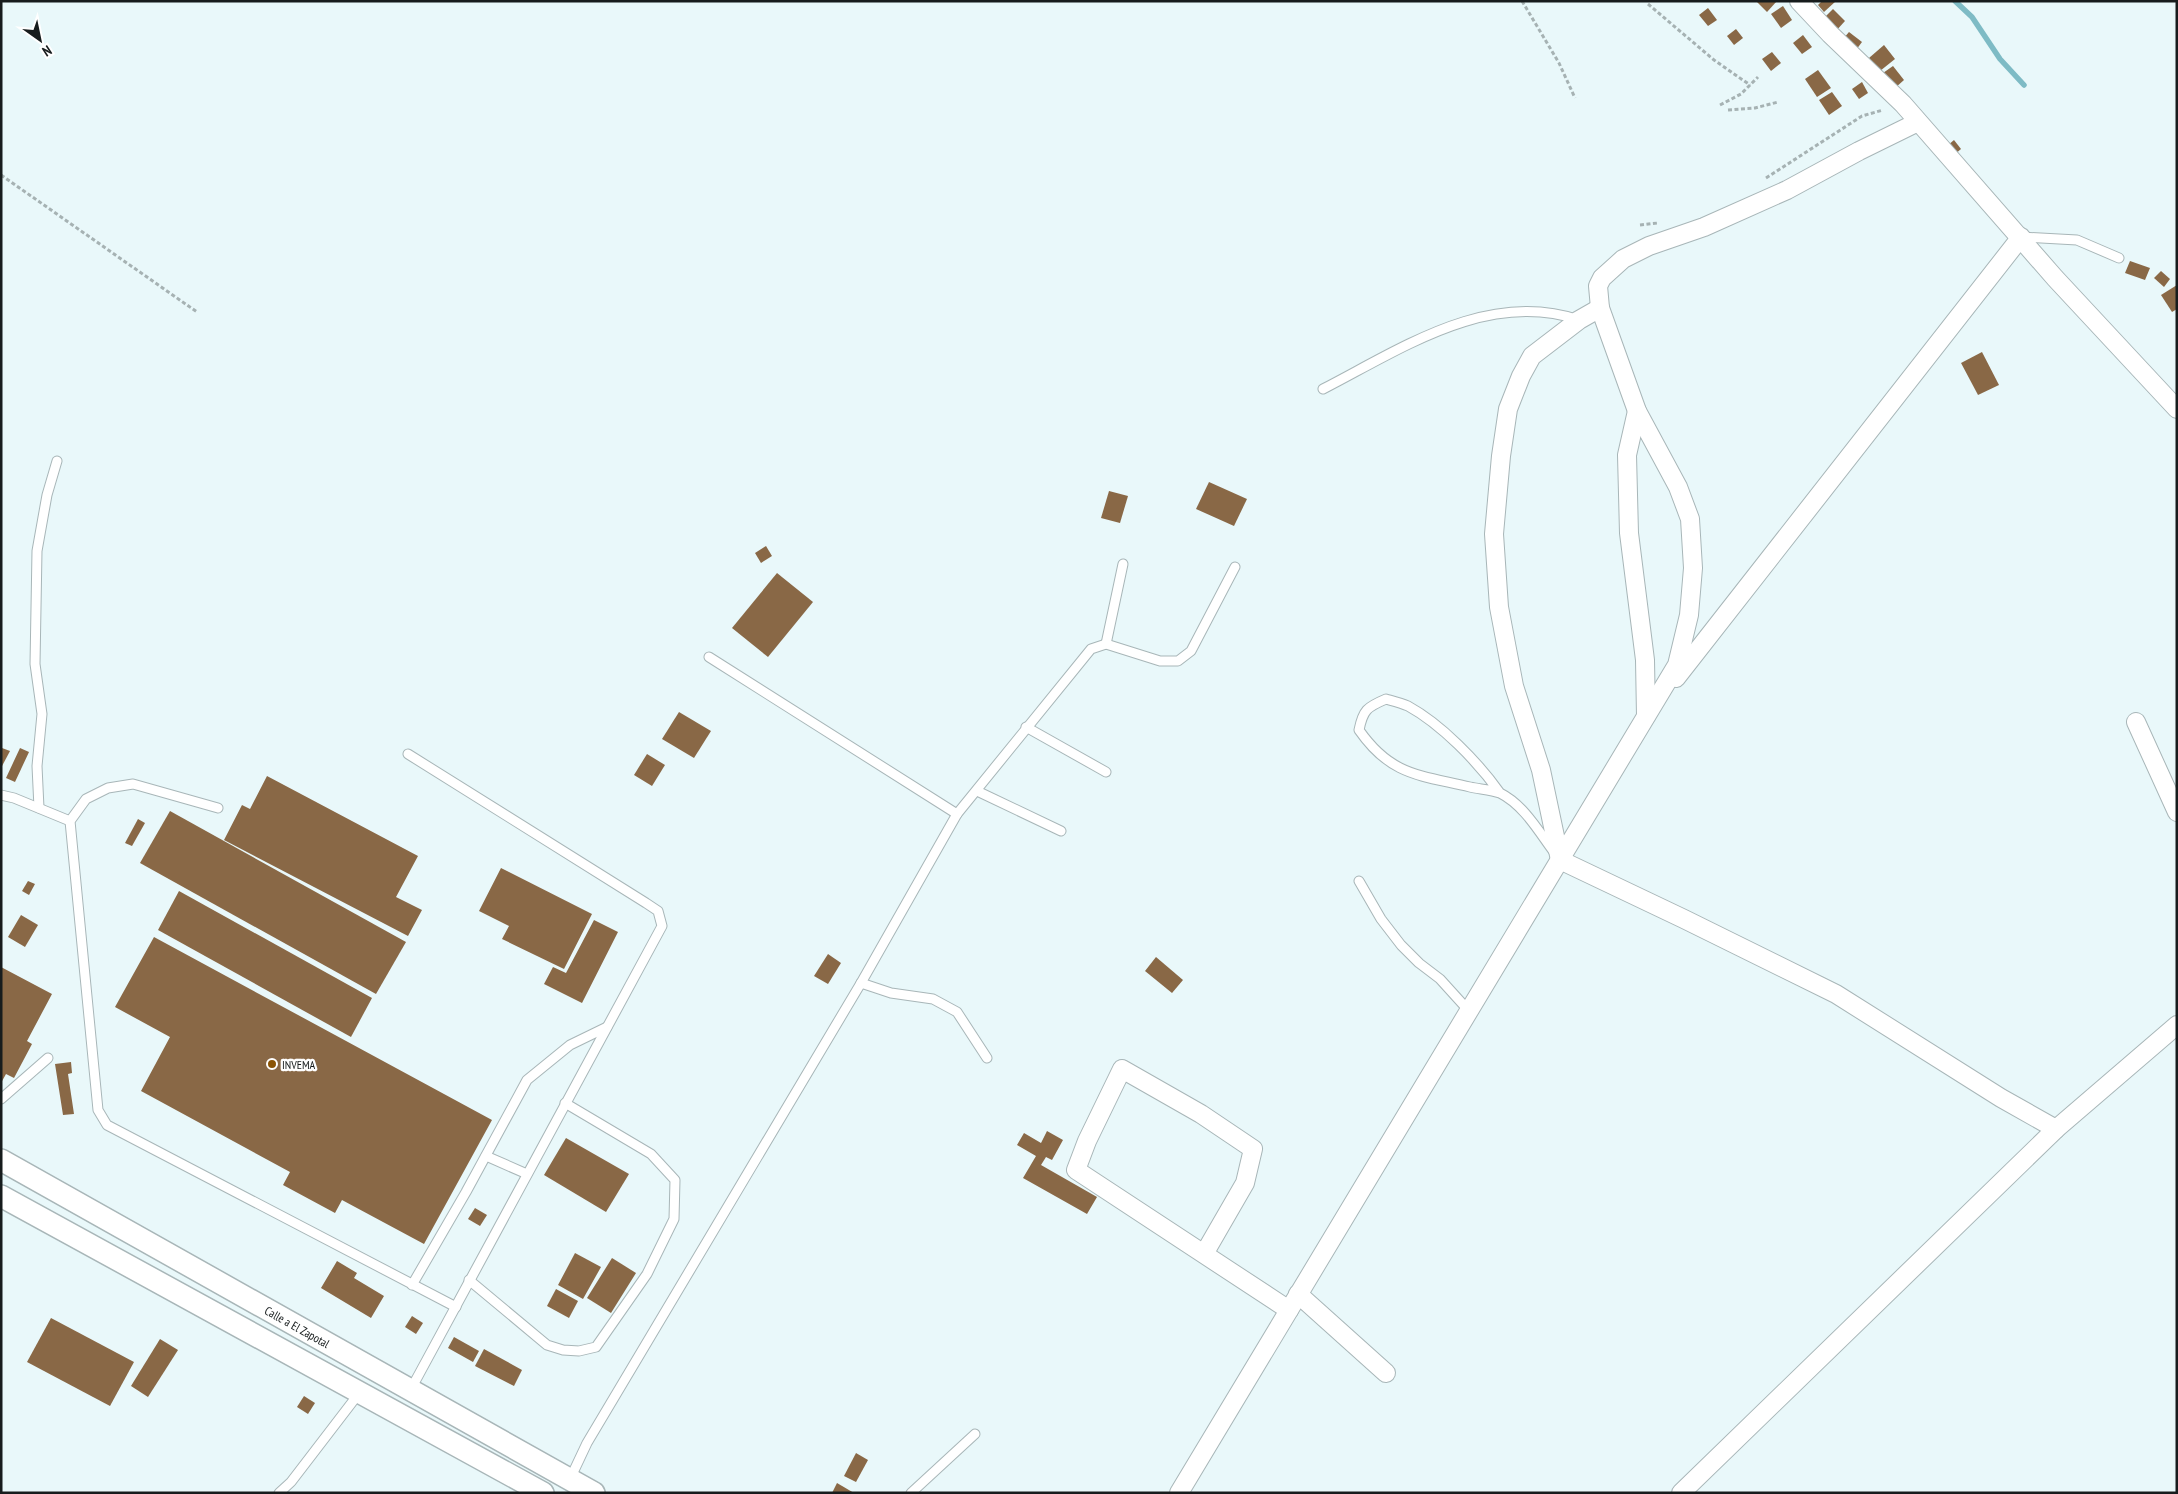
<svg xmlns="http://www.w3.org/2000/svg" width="2178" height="1494" font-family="'PT Sans Narrow',sans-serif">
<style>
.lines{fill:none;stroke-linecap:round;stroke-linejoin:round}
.stream{stroke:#7ebbc5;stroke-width:5.5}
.building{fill:#896846}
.service-casing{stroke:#a8b6b8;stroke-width:11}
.minor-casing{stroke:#a8b6b8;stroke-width:20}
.tertiary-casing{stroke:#a8b6b8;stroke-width:24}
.path{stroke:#a6b2b3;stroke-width:3;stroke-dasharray:4 2.5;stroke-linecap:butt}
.service{stroke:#fff;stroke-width:9}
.minor{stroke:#fff;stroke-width:18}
.tertiary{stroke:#fff;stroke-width:21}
.poi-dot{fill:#8a5305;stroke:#fff;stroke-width:2}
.labels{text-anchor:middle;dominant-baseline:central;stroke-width:4.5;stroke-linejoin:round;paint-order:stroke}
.poi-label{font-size:12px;fill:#171c1d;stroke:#fff;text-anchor:start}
.street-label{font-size:12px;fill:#171c1d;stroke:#fff}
</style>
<rect width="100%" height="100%" fill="#e9f8fa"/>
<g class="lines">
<path class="stream" d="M1955,1L1972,17L2000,59L2024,85"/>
</g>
<g class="building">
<path d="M1756,1H1777L1767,12Z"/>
<path d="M1822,1H1836L1824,12L1818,5Z"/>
<path d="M1783,6L1792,20L1781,28L1771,14Z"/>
<path d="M1708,8L1717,20L1708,26L1699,15Z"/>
<path d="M1833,9L1845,21L1835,32L1823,19Z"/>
<path d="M1736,29L1743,38L1734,45L1727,36Z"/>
<path d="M1849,32L1862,42L1856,50L1843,39Z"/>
<path d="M1803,35L1812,47L1802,54L1793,43Z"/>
<path d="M1884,45L1895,59L1880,71L1869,58Z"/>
<path d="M1772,52L1781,63L1771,71L1762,59Z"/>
<path d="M1893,66L1904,80L1895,88L1883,73Z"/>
<path d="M1818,70L1831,88L1817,97L1805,79Z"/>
<path d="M1862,82L1868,93L1859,99L1852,89Z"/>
<path d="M1832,92L1842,106L1829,115L1819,100Z"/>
<path d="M1954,140L1961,149L1954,155L1947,146Z"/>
<path d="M2130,261L2150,268L2145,280L2125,273Z"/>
<path d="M2161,271L2170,279L2164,287L2154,278Z"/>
<path d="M2177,285V309L2172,312L2161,295Z"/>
<path d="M1982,352L1999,385L1978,395L1961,363Z"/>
<path d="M1209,482L1247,499L1234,526L1196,509Z"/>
<path d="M1109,491L1128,496L1120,523L1101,518Z"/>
<path d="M766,546L772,556L761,563L755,553Z"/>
<path d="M777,573L813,602L768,657L732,628Z"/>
<path d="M679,712L711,731L694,758L662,739Z"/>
<path d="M2,748L10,751L1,768V750Z"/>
<path d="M20,748L29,752L15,782L6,778Z"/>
<path d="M647,754L665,765L652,786L634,775Z"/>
<path d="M267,776L418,856L396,897L422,910L408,936L224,840L242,805L250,809Z"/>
<path d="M170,811L406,942L376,994L140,863Z"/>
<path d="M138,819L145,823L132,846L125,843Z"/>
<path d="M501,868L592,914L564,969L502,939L509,926L479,911Z"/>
<path d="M28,881L35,884L29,895L22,891Z"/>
<path d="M179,891L372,998L351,1037L158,930Z"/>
<path d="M21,915L38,925L25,947L8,937Z"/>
<path d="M594,920L618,932L582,1003L544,984L553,967L566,973Z"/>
<path d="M154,937L492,1120L424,1244L342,1200L335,1213L283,1185L290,1172L141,1091L170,1037L115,1007Z"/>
<path d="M828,954L841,963L828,984L814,976Z"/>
<path d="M1156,957L1183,980L1172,993L1145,971Z"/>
<path d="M1,967L52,994L27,1041L32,1044L14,1078L6,1074L1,1083Z"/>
<path d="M71,1062L72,1073L68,1074L74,1114L63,1115L55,1064Z"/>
<path d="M1047,1131L1063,1140L1052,1160L1046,1157L1041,1165L1097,1197L1087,1214L1023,1178L1036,1156L1017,1145L1024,1133L1041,1143Z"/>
<path d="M566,1138L629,1174L606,1212L544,1175Z"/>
<path d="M475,1208L487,1215L480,1226L468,1219Z"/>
<path d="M575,1253L601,1267L583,1299L558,1285Z"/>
<path d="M612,1258L636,1273L611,1313L587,1298Z"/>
<path d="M337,1261L357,1273L354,1278L384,1296L371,1318L321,1288Z"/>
<path d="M556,1289L578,1301L569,1318L547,1306Z"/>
<path d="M412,1316L423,1323L416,1334L405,1327Z"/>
<path d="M51,1318L134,1362L110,1406L27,1362Z"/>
<path d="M454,1337L479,1351L473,1362L448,1348Z"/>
<path d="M160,1339L178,1350L148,1397L131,1386Z"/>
<path d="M484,1349L522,1370L514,1386L475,1366Z"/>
<path d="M304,1396L315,1403L308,1414L297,1407Z"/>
<path d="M856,1453L868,1460L856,1482L844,1476Z"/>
<path d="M837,1483L854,1493H832Z"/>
</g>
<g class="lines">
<defs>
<g id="service">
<path d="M2021,237L2077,240L2119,258"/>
<path d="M1323,389C1401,349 1488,289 1579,320"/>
<path d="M1106,644L1123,564"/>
<path d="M709,657L957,814"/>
<path d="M1026,727L1106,772"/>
<path d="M408,754L646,903L658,911L662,926L411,1389"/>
<path d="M977,791L1061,831"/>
<path d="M1500,793C1478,762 1441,724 1408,706C1401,703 1393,701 1386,699C1367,707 1363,710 1359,730C1391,776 1420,775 1470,787C1479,789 1492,790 1500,793C1524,805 1539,832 1554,852"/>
<path d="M1,795L14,798L70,821"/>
<path d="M39,808L37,766L42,714L35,664L37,551L47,495L57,461"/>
<path d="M218,808L133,784L108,788L86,799L70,821L98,1110L107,1125L456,1307"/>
<path d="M1359,881L1381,919L1401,945L1419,963L1440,979L1469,1011"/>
<path d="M861,983L891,993L933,999L957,1012L987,1058"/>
<path d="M1,1099L48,1058"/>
<path d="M486,1156L527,1174"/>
<path d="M469,1280L547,1345L563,1350L579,1351L596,1347L647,1274L674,1219L675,1180L651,1154L565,1103"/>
<path d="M412,1285L466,1192L527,1080L570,1045L607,1027"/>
<path d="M570,1479L587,1443L861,983L957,814L1091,649L1106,644L1160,661H1178L1191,651L1235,567"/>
<path d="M279,1493L291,1482L360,1392"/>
<path d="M911,1493L975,1434"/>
</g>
<g id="minor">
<path d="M1799,1L1830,34L1903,104L2055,278L2177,409"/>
<path d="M1600,308L1579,320L1532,356L1521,376L1508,409L1501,456L1494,534L1499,607L1514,686L1541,770L1560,860L1684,919L1836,994L2001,1098L2056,1129"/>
<path d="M1637,411L1627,455L1629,533L1645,660L1646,716"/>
<path d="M1676,678L2021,237"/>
<path d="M2136,722L2177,812"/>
<path d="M1204,1254L1245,1183L1253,1149L1201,1114L1122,1069L1087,1141L1076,1170L1289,1310"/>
<path d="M1298,1294L1386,1373"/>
<path d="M1179,1493L1677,665L1689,615L1693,568L1690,519L1678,487L1637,411L1600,308L1598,286L1602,278L1623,259L1649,246L1704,227L1787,190L1859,151L1918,122"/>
<path d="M1681,1493L2056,1129L2177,1025"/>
</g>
<g id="tertiary">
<path id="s1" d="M1,1160L594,1493"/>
<path d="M1,1196L543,1493"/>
</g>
</defs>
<use href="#service" class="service-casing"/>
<use href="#minor" class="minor-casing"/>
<use href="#tertiary" class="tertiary-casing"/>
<g class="path">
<path d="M1522,1L1559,63L1575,98"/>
<path d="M1648,4L1714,60L1750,85"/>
<path d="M1720,105L1741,94L1758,77"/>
<path d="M1728,110L1755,108L1778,102"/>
<path d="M1,175L197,312"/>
<path d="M1766,178L1862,116L1883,110"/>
<path d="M1640,225L1658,223"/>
</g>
<use href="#service" class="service"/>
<use href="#minor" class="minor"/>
<use href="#tertiary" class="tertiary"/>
</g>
<circle class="poi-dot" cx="272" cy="1064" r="5"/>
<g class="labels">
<g class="poi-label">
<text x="282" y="1064">INVEMA</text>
</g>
<g class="street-label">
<text stroke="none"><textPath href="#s1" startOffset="340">Calle a El Zapotal</textPath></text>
</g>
</g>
<rect width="2178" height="1494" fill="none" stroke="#171c1d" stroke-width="5"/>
<g transform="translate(40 40) rotate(147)" stroke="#ffffff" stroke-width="4" paint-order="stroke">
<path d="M0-4L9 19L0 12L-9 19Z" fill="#171c1d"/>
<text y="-8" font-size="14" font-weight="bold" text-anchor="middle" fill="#171c1d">N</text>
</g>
</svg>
